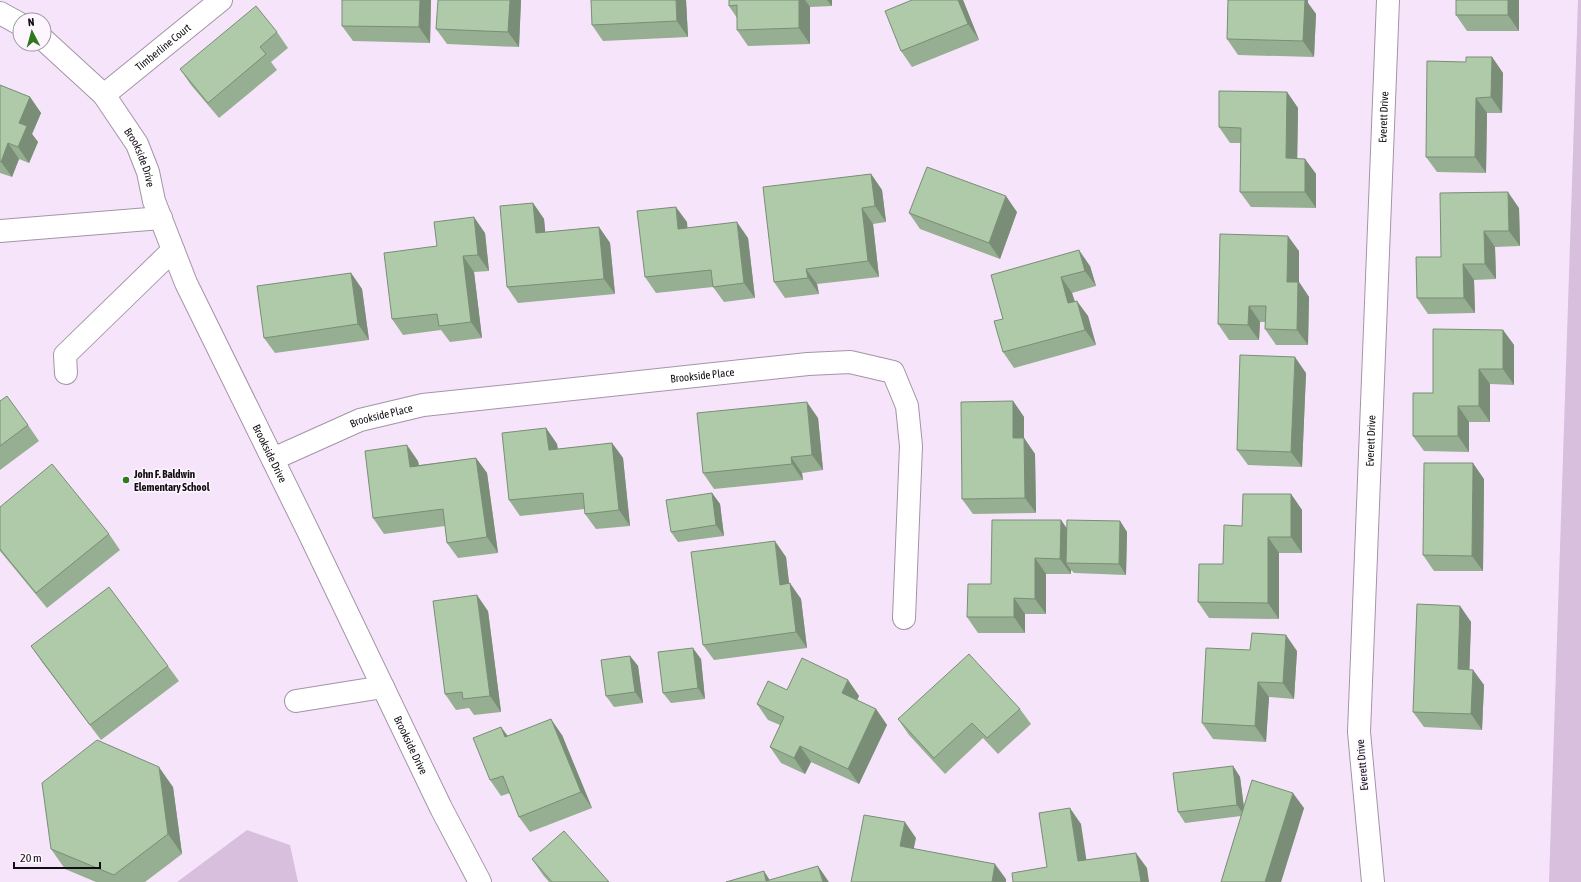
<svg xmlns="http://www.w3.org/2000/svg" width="1581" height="882" font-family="'Asap Condensed',sans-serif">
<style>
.green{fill:#d8bfde}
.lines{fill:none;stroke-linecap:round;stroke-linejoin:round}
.minor-casing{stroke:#a494a7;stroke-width:24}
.minor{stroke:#fff;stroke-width:22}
.wall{fill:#96ae91}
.shaded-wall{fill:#7a8d76}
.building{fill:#aecaa9;stroke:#7a8d76}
.poi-dot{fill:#2f781e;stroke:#fdf6ff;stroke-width:1.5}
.labels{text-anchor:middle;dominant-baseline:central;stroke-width:3;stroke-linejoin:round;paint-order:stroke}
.street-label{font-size:11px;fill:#120c13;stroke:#fdf6ff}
.poi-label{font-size:11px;font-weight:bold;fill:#120c13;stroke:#fdf6ff;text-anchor:start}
</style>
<rect width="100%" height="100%" fill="#f6e5fa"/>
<g class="green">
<path d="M1578,0H1581V882H1549Z"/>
<path d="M247,830L290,845L298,882H177Z"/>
</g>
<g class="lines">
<defs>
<g id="minor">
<path d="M0,13L20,24"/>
<path id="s1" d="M44,40L104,95L137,144L148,172L154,201L186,283L308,531L441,808L480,882"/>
<path id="s2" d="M104,95L221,0"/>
<path d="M0,231L161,218"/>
<path d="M66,373L65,355L173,250"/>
<path id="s3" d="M273,459L360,420L423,405L808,364L850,362L893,372L907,406L911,446L904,618"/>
<path d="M296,701L383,687"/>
<path id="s4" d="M1373,882L1359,732L1388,0"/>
</g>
</defs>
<use href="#minor" class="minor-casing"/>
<use href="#minor" class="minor"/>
</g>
<g class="wall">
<path d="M342,0H431L430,43L353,41L342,26Z"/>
<path d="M521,0L519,47L447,44L436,29Z"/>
<path d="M686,0L688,37L603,41L592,25Z"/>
<path d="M729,0H832V6L810,7V44L748,46L737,30V18L729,6Z"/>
<path d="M963,0L979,40L912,67L901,51Z"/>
<path d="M1228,0H1308V3L1316,14L1314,57L1238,55L1227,39Z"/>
<path d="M1456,0H1519V31H1467L1456,15Z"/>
<path d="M277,32L288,48L271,62L277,70L219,118L191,85L180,69Z"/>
<path d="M1492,57L1503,73L1502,113H1487L1486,173L1437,172L1426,157L1466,62Z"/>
<path d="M0,85L30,97L41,113L32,134L38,142L29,163L19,159L12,177L0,173Z"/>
<path d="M1287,92L1298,108L1297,159H1305L1316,174V208L1251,207L1240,192L1241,143H1230L1219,127Z"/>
<path d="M871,174L882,190L886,222L873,224L879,277L817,284L819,294L785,298L774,282Z"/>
<path d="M533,203L544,219L545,232L599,227L610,243L615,294L518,303L507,287Z"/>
<path d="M1519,208L1520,246L1495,247L1496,279L1474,280L1475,313L1428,314L1417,298L1441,257Z"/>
<path d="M1017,212L1000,259L920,229L909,213Z"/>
<path d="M687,222V228L748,238L755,298L724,302L713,287L656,293L645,277Z"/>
<path d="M485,233L489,271L474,272L482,338L450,342L441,330L403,335L392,319L437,246Z"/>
<path d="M1299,251V282L1309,297L1308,345H1276L1265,329V322H1260L1259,340H1229L1218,324Z"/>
<path d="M1090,266L1096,286L1072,293L1075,301L1088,316L1096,345L1014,368L1003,352V319L991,275Z"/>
<path d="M351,273L362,289L369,340L275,353L264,338Z"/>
<path d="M1503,330L1514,345V385L1490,384V422H1469V452L1424,451L1413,436L1433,393Z"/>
<path d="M1306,373L1302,467L1248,465L1237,450Z"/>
<path d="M0,401L28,425L39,441L0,470Z"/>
<path d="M1013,401L1024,417V438L1035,454L1036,513L973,514L962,499Z"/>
<path d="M818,418L823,470L802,473L803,480L714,489L703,473Z"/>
<path d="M546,428L557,444L558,449L612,443L623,458L630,526L596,529L585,514V509L520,516L509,500Z"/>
<path d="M476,458L487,473L498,553L458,558L447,543L445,526L384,534L373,518L418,461L419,465Z"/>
<path d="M1484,479L1483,571H1434L1423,555Z"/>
<path d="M712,493L720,504L724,536L678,542L671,532Z"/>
<path d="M1291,494L1302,510V553H1279V619L1209,618L1198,602L1223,564L1242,526Z"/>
<path d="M0,507L109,534L120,550L47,608L0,551Z"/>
<path d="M1061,520L1067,529L1120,521L1127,532L1126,575L1074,573L1071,570V574H1046V614H1025V633H978L967,617L991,584Z"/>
<path d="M786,557L789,583L801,599L807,648L714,660L703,645Z"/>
<path d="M1460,606L1471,622L1469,670H1473L1484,685L1482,730L1424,727L1413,712Z"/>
<path d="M488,611L501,712L474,715L469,708L456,710L445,694Z"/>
<path d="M31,646L168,666L179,681L101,740L42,662Z"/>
<path d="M1250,650L1297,651L1294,699L1269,697L1266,742L1213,739L1202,723Z"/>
<path d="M630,656L638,666L643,703L614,707L606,696Z"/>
<path d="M701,659L705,699L671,703L663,693Z"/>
<path d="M848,680L859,696L857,700L876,709L887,725L859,784L811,762L805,774L781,763L770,747L780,725L768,720L757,704L787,690Z"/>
<path d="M1020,709L1031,724L998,754L983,738L945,774L909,735L898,719Z"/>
<path d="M501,727L508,736L562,735L592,808L530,832L519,817L510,793L501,796L490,780Z"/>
<path d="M1233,766L1240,777L1244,807L1304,808L1281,882H1221L1241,816L1185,823L1178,812Z"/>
<path d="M173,787L182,854L145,882H96L65,869L51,849Z"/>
<path d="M532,859L609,882H549L543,875Z"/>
</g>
<g class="shaded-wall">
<path d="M420,0H431L430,43L419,27Z"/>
<path d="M510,0H521L519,47L508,32Z"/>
<path d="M676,0H686L688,37L677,21Z"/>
<path d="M799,0H805L810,7V44L799,28Z"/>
<path d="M827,0H832V6Z"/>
<path d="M958,0H963L979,40L968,24Z"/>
<path d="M1298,0H1308V3L1316,14L1314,57L1303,41Z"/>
<path d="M1508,0H1519V31L1508,15Z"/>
<path d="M1492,57L1503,73L1502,113L1491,97Z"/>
<path d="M1287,92L1298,108L1297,174L1286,158Z"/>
<path d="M30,97L41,113L32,134L38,142L29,163L18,147L19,123Z"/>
<path d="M1476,98L1487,113L1486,173L1475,157Z"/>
<path d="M8,143L19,159L12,177L1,162Z"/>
<path d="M1305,159L1316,174V208L1305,192Z"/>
<path d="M871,174L882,190L886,222L875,206Z"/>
<path d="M1508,192L1519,208L1520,246L1509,231Z"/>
<path d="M1006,196L1017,212L1000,259L989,243Z"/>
<path d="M533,203L544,219L547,249L536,233Z"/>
<path d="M676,207L687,222L689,244L678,229Z"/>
<path d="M862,208L873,224L879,277L868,261Z"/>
<path d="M474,217L485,233L489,271L478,255Z"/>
<path d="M737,222L748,238L755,298L744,283Z"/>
<path d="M599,227L610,243L615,294L604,279Z"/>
<path d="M1484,231L1495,247L1496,279L1485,264Z"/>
<path d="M1288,236L1299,251V282L1309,297L1308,345L1297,330L1287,282Z"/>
<path d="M1079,250L1090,266L1096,286L1085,271Z"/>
<path d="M463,256L474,272L482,338L471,322Z"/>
<path d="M1463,264L1474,280L1475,313L1464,298Z"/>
<path d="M806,269L817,284L819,294L808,278Z"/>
<path d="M351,273L362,289L369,340L358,324Z"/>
<path d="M1061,277L1072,293L1079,319L1068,303Z"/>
<path d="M1077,301L1088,316L1096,345L1085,330Z"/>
<path d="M1249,306L1260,322L1259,340L1248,325Z"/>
<path d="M1503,330L1514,345V385L1503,369Z"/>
<path d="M1295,357L1306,373L1302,467L1291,452Z"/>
<path d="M1479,369L1490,384V422L1479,406Z"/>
<path d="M1013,401L1024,417V454L1013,438Z"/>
<path d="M807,402L818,418L823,470L812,455Z"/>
<path d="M1458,406L1469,422V452L1458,436Z"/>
<path d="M546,428L557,444L560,465L549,450Z"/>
<path d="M1024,438L1035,454L1036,513L1025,498Z"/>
<path d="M612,443L623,458L630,526L619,510Z"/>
<path d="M407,445L418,461L421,482L410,467Z"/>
<path d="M791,457L802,473L803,480L792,464Z"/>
<path d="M476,458L487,473L498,553L487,537Z"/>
<path d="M1473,463L1484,479L1483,571L1472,556Z"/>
<path d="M712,493L720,504L724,536L716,525Z"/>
<path d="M1291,494L1302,510V553L1291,537Z"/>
<path d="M1061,520L1072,536L1066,563L1071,570V574L1060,559Z"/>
<path d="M1120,521L1127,532L1126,575L1119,564Z"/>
<path d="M1268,537L1279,553V619L1268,603Z"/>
<path d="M775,541L786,557L791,600L780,585Z"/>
<path d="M1035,558L1046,574V614L1035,599Z"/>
<path d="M790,583L801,599L807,648L796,632Z"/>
<path d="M477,595L488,611L501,712L490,696Z"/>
<path d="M1014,598L1025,614V633L1014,617Z"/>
<path d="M1460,606L1471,622L1469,685L1458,669Z"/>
<path d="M1286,635L1297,651L1294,699L1283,683Z"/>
<path d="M693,648L701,659L705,699L698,688Z"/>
<path d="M630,656L638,666L643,703L635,692Z"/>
<path d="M1473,670L1484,685L1482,730L1471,714Z"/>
<path d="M848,680L859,696L853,709L842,693Z"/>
<path d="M1258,682L1269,697L1266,742L1255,726Z"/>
<path d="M876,709L887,725L859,784L848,769Z"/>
<path d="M551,719L562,735L592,808L581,792Z"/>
<path d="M501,727L512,743L505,737Z"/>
<path d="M800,746L811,762L805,774L794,758Z"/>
<path d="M1233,766L1240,777L1245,816L1237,805Z"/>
<path d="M159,767L173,787L182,854L168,834Z"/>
<path d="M1293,793L1304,808L1281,882H1265Z"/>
<path d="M1070,808L1081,824L1089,877L1078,861Z"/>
<path d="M905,822L916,838L911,862L900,846Z"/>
<path d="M1136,853L1147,868L1149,882H1141Z"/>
<path d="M995,864L1006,879V882H992Z"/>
<path d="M818,866L829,882H823Z"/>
<path d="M764,871L771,882L766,881Z"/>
</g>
<g class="building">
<path d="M342,0H420L419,27L342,26Z"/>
<path d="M438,0H510L508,32L436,29Z"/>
<path d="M591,0H676L677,21L592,25Z"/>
<path d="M729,0H799V28L737,30V5L729,6Z"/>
<path d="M912,0H958L968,24L901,51L885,11Z"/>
<path d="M1228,0H1305L1303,41L1227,39Z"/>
<rect x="1456" y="0" width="52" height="15"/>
<path d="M256,6L277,32L260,47L266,54L208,103L180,69Z"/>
<path d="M1466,57H1492L1491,97L1476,98L1475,157H1426L1427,61L1466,62Z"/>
<path d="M0,85L30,97L19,123L27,126L18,147L8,143L1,162L0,161Z"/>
<path d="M1219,91L1287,92L1286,158L1305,159V192H1240L1241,128L1219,127Z"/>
<path d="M927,167L1006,196L989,243L909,213Z"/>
<path d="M871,174L875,206L862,208L868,261L806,269L808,278L774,282L763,187Z"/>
<path d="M1508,192L1509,231H1484L1485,264H1463L1464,298H1417L1416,257H1441L1440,193Z"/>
<path d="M533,203L536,233L599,227L604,279L507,287L500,206Z"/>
<path d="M676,207L678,229L737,222L744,283L713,287L711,270L645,277L637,211Z"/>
<path d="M474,217L478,255L463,256L471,322L439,326L437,314L392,319L384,253L437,246L434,222Z"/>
<path d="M1220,234L1288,236L1287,282H1298L1297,330L1265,329L1266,306H1249L1248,325L1218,324Z"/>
<path d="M1079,250L1085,271L1061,277L1068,303L1077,301L1085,330L1003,352L994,321L1003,319L991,275Z"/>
<path d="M351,273L358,324L264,338L257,286Z"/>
<path d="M1433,329L1503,330V369H1479V406H1458V436H1413V393H1433Z"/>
<path d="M1240,355L1295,357L1291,452L1237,450Z"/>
<path d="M7,396L28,425L0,446V401Z"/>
<path d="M1013,401V438H1024L1025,498L962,499L961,402Z"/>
<path d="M807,402L812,455L791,457L792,464L703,473L697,413Z"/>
<path d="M546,428L549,450L612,443L619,510L585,514L583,493L509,500L502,433Z"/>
<path d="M407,445L410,467L476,458L487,537L447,543L443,509L373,518L365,451Z"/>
<path d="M1424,463H1473L1472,556L1423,555Z"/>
<path d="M52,464L109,534L36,593L0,549V507Z"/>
<path d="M712,493L716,525L671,532L666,500Z"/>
<path d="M1243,494H1291V537H1268V603L1198,602L1199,564H1223L1224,525L1242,526Z"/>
<path d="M992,520H1061L1060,559L1035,558V599L1014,598V617H967L968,584H991Z"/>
<path d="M1067,520L1120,521L1119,564L1066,563Z"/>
<path d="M775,541L780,585L790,583L796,632L703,645L691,552Z"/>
<path d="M109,587L168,666L90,725L31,646Z"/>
<path d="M477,595L490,696L463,699L462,692L445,694L433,601Z"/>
<path d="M1417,604L1460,606L1458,669L1473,670L1471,714L1413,712Z"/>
<path d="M1252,633L1286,635L1283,683L1258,682L1255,726L1202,723L1206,648L1250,650Z"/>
<path d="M693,648L698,688L663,693L658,652Z"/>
<path d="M969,654L1020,709L987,738L972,723L934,758L898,719Z"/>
<path d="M630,656L635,692L606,696L601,660Z"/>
<path d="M802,658L848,680L842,693L876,709L848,769L800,746L794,758L770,747L784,717L757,704L768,681L787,690Z"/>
<path d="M551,719L581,792L519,817L503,776L490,780L473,738L501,727L505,737Z"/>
<path d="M97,740L159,767L168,834L114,875L51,849L42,783Z"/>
<path d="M1233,766L1237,805L1178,812L1173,773Z"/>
<path d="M1252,780L1293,793L1265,882H1221Z"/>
<path d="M1070,808L1078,861L1136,853L1141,882H1013L1012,873L1047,867L1039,813Z"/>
<path d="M864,815L905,822L900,846L995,864L992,882H851Z"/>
<path d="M564,831L609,882H552L532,859Z"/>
<path d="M818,866L823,882H726L764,871L766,881Z"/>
</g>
<circle class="poi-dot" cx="126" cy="480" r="4"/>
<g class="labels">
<g class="street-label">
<text stroke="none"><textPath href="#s2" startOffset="76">Timberline Court</textPath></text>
<text stroke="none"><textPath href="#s4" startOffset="766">Everett Drive</textPath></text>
<text stroke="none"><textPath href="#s1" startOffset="154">Brookside Drive</textPath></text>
<text stroke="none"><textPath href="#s3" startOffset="441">Brookside Place</textPath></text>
<text stroke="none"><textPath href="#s3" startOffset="117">Brookside Place</textPath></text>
<text stroke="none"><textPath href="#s4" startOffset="442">Everett Drive</textPath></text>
<text stroke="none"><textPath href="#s1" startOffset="478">Brookside Drive</textPath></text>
<text stroke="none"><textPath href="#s1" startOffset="802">Brookside Drive</textPath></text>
<text transform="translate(1362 765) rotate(-95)">Everett Drive</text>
</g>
<g class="poi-label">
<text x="134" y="474">John F. Baldwin<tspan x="134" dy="13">Elementary School</tspan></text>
</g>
</g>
<g transform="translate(32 32) rotate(354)"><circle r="19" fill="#fdf6ff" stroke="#9f98a1"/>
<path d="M0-3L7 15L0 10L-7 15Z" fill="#2f781e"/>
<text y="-6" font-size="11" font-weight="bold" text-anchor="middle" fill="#120c13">N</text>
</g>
<path d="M14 862v6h86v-6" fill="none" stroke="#120c13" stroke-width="2"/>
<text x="20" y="862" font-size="12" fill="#120c13" stroke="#fdf6ff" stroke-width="3" paint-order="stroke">20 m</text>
</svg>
